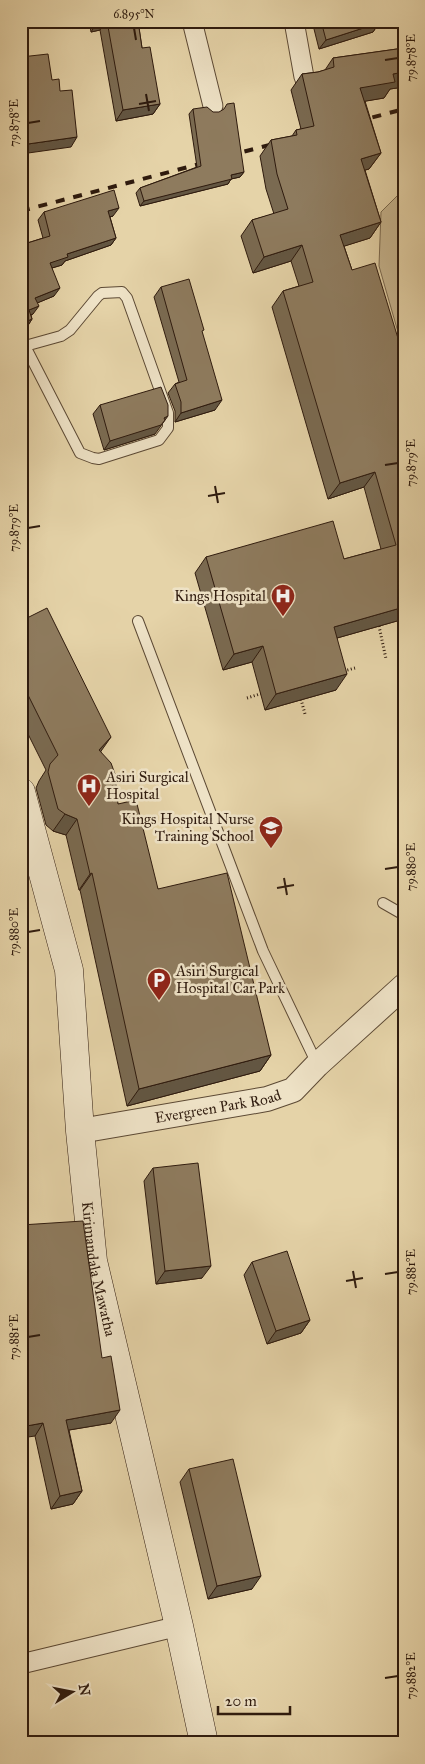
<svg xmlns="http://www.w3.org/2000/svg" width="425" height="1764" font-family="'IM FELL Great Primer',serif">
<style>
.green{fill:#c6b48e;stroke:#7a684e}
.lines{fill:none;stroke-linecap:round;stroke-linejoin:round}
.service-casing{stroke:#5c4934;stroke-width:12}
.minor-casing{stroke:#5c4934;stroke-width:21}
.tertiary-casing{stroke:#5c4934;stroke-width:26}
.secondary-casing{stroke:#2f1b0e;stroke-width:29}
.path{stroke:#2f1b0e;stroke-width:3;stroke-dasharray:1 2.5;stroke-linecap:butt}
.service{stroke:#eee2c6;stroke-width:10}
.minor{stroke:#eee2c6;stroke-width:19}
.tertiary{stroke:#eee2c6;stroke-width:24}
.secondary{stroke:#eee2c6;stroke-width:28}
.rail{stroke:#2f1b0e;stroke-width:4;stroke-dasharray:9 9;stroke-linecap:butt}
.wall{fill:#7a6a51;stroke:#2f1b0e}
.shaded-wall{fill:#635642;stroke:#2f1b0e}
.building{fill:#8e7b5e;stroke:#2f1b0e}
.ticks{fill:none;stroke:#2f1b0e;stroke-width:2}
.labels{text-anchor:middle;dominant-baseline:central;stroke-width:5;stroke-linejoin:round;paint-order:stroke}
.poi-label{font-size:15px;fill:#2f1b0e;stroke:#eee2c6;text-anchor:end}
.street-label{font-size:15px;fill:#2f1b0e;stroke:#eee2c6}
.neatline{fill:none;stroke:#2f1b0e;stroke-width:2}
.ticks-label{font-size:12px;text-anchor:middle;fill:#2f1b0e}
</style>
<rect width="100%" height="100%" fill="#e5d3a8"/>
<filter id="stains"><feTurbulence type="fractalNoise" baseFrequency=".004" numOctaves="4"/><feColorMatrix values="0 0 0 0 .2 0 0 0 0 .09 0 0 0 0 .02 0 0 0 .5 -.17"/></filter>
<radialGradient id="worn" r=".72"><stop offset=".6" stop-color="#630" stop-opacity="0"/><stop offset="1" stop-color="#630" stop-opacity=".3"/></radialGradient>
<path class="green" d="M404,189V353L379,266L381,212Z"/>
<g class="lines">
<defs>
<g id="service">
<path d="M21,348L25,346L61,336L70,330L98,296L102,293L122,292L127,298L168,413V428L159,440L99,459L93,458L80,453L25,346"/>
<path d="M138,621L263,951L317,1064"/>
<path d="M383,903L404,915"/>
</g>
<g id="minor">
<path d="M192,21L213,106"/>
<path d="M294,21L304,77"/>
<path d="M21,1664L179,1626"/>
</g>
<g id="tertiary">
<path id="s1" d="M80,1131L267,1099L293,1090L317,1065L404,986"/>
</g>
<g id="secondary">
<path id="s2" d="M21,792L69,970L80,1131L93,1261L179,1626L204,1743"/>
</g>
</defs>
<use href="#service" class="service-casing"/>
<use href="#minor" class="minor-casing"/>
<use href="#tertiary" class="tertiary-casing"/>
<use href="#secondary" class="secondary-casing"/>
<g class="path">
<path d="M379,626L386,659"/>
<path d="M344,671L355,668"/>
<path d="M300,696L305,714"/>
<path d="M247,698L263,693"/>
</g>
<use href="#service" class="service"/>
<use href="#minor" class="minor"/>
<use href="#tertiary" class="tertiary"/>
<use href="#secondary" class="secondary"/>
<g class="rail">
<path d="M355,122L404,109"/>
<path d="M227,156L281,142"/>
<path d="M21,211L211,161"/>
</g>
</g>
<g class="wall">
<path d="M89,21H138L142,48L160,104L153,114L116,121L100,30L91,32Z"/>
<path d="M312,21H379V23L373,32L319,49Z"/>
<path d="M404,48V87L390,89L384,98L365,101L381,153L369,169L365,170L381,222L370,238L344,246L352,270L404,358V619L337,638L336,690L265,710L252,662L223,670L195,573L206,557L344,559L381,549L364,487L328,499L272,307L283,291L299,286L291,261L253,273L241,236L252,220L274,214L266,189L260,156L271,140L292,136L296,130L301,129L291,90L302,74L318,72L325,70L333,58Z"/>
<path d="M193,109L244,172L240,177L231,179L228,184L140,206L136,193L140,188L197,167L189,114Z"/>
<path d="M401,145H404V170H403L398,150Z"/>
<path d="M44,212L113,216L110,217L116,238L111,245L65,261L62,265L52,268L54,296L37,303L33,314L31,315L32,319L27,327L21,329V245L43,238L38,220Z"/>
<path d="M161,287L202,333L215,410L175,422V411L168,393L175,384L179,382L154,297Z"/>
<path d="M100,405L155,434L104,450L93,414Z"/>
<path d="M21,621L101,752L118,804L158,889L271,1055L260,1071L127,1106L80,890H79L66,835L53,831L46,825L36,788L39,781L46,770L21,720Z"/>
<path d="M153,1168L202,1278L156,1284L144,1181Z"/>
<path d="M21,1225L111,1423L69,1430L82,1491L73,1504L51,1509L35,1436Z"/>
<path d="M252,1262L310,1320L301,1333L267,1344L244,1275Z"/>
<path d="M189,1469L252,1589L208,1599L180,1482Z"/>
</g>
<g class="shaded-wall">
<path d="M98,21H106L100,30L91,32Z"/>
<path d="M379,23L373,32L319,49L326,40Z"/>
<path d="M404,72V87L390,89L384,98L349,104L360,88L393,74Z"/>
<path d="M160,104L153,114L116,121L123,110Z"/>
<path d="M77,137L71,147L21,154V145Z"/>
<path d="M381,153L369,169L350,174L361,159Z"/>
<path d="M244,172L240,177L231,179L228,184L140,206L144,201L231,175Z"/>
<path d="M119,208L113,216L102,219L108,211Z"/>
<path d="M381,222L370,238L329,251L340,235Z"/>
<path d="M116,238L111,245L65,261L62,265L45,270L50,263L67,254Z"/>
<path d="M302,245L291,261L253,273L264,257Z"/>
<path d="M60,288L54,296L30,306L35,298Z"/>
<path d="M39,306L33,314L23,318L29,310Z"/>
<path d="M32,319L27,327L21,329V324Z"/>
<path d="M222,400L215,410L175,422L181,413Z"/>
<path d="M168,416L155,434L104,450L110,441Z"/>
<path d="M375,472L364,487L328,499L340,483Z"/>
<path d="M27,478L21,486V480Z"/>
<path d="M404,607V619L323,642L334,627Z"/>
<path d="M263,646L252,662L223,670L234,654Z"/>
<path d="M347,674L336,690L265,710L276,694Z"/>
<path d="M111,737L99,754V750Z"/>
<path d="M65,814L77,819L66,835L53,831Z"/>
<path d="M92,873L80,890H79L90,874Z"/>
<path d="M271,1055L260,1071L127,1106L139,1089Z"/>
<path d="M211,1266L202,1278L156,1284L165,1271Z"/>
<path d="M310,1320L301,1333L267,1344L276,1331Z"/>
<path d="M120,1410L111,1423L57,1432L66,1420Z"/>
<path d="M43,1423L35,1436L21,1438V1427Z"/>
<path d="M82,1491L73,1504L51,1509L60,1496Z"/>
<path d="M261,1576L252,1589L208,1599L217,1586Z"/>
</g>
<g class="building">
<path d="M107,21H138L142,48L150,47L160,104L123,110Z"/>
<path d="M321,21H379V23L326,40Z"/>
<path d="M404,48V72L393,74L395,82L360,88L381,153L361,159L381,222L340,235L352,270L375,263L404,358V607L334,627L347,674L276,694L263,646L234,654L206,557L333,521L344,559L396,545L375,472L340,483L283,291L313,282L302,245L264,257L252,220L288,209L277,174L271,140L297,135L296,130L314,126L302,74L318,72L334,67L333,58Z"/>
<path d="M48,54L52,80L59,79L60,91L72,90L77,137L21,145V57Z"/>
<path d="M234,103L244,172L231,175L232,179L144,201L140,188L201,166L193,109L207,107L213,112H219L224,109L227,104Z"/>
<path d="M401,145H404V155Z"/>
<path d="M114,190L119,208L108,211L116,238L67,254L68,257L50,263L60,288L35,298L39,306L29,310L32,319L21,324V245L50,236L44,212Z"/>
<path d="M189,279L204,330L202,331L222,400L181,413V402L175,384L187,380L161,287Z"/>
<path d="M161,387L168,405V416L164,418L165,420L161,425L110,441L100,405Z"/>
<path d="M21,464L27,478L21,480Z"/>
<path d="M47,608L111,737L99,750L111,763L115,774L118,804L136,800L158,889L227,873L271,1055L139,1089L92,873L90,874L77,819L65,814L58,809L48,772L50,764L58,755L21,681V621Z"/>
<path d="M198,1163L211,1266L165,1271L153,1168Z"/>
<path d="M83,1221L102,1358L111,1356L120,1410L66,1420L82,1491L60,1496L43,1423L21,1427V1225Z"/>
<path d="M287,1251L310,1320L276,1331L252,1262Z"/>
<path d="M233,1459L261,1576L217,1586L189,1469Z"/>
</g>
<path class="ticks" d="M134,28L136,40M385,60L398,58M146,94L149,111M139,104L156,101M28,123L40,121M385,465L398,463M215,486L218,503M208,496L225,493M28,528L40,526M385,869L398,867M284,878L287,895M277,888L294,885M28,932L40,930M353,1271L356,1288M385,1274L398,1272M346,1281L363,1278M28,1337L40,1335M385,1678L398,1676"/>
<defs>
<symbol id="hospital-pin" viewBox="-11 -11 22 30"><path d="M0 17L-7.5 6A9.5 9.5 0 1 1 7.5 6Z" fill="#8f2418" stroke="#eee2c6"/><path d="M-5-5h3v3.5h4V-5h3V5h-3V1.5h-4V5h-3Z" fill="#fff"/></symbol>
<symbol id="school-pin" viewBox="-11 -11 22 30"><path d="M0 17L-7.5 6A9.5 9.5 0 1 1 7.5 6Z" fill="#8f2418" stroke="#eee2c6"/><path d="M0-5L7-2L0 1L-7-2ZM-4 1L0 2.5L4 1V4Q0 6-4 4Z" fill="#fff"/></symbol>
<symbol id="parking-pin" viewBox="-11 -11 22 30"><path d="M0 17L-7.5 6A9.5 9.5 0 1 1 7.5 6Z" fill="#8f2418" stroke="#eee2c6"/><path d="M-3.5-5.5H1a3.5 3.5 0 0 1 0 7H-1V5.5H-3.5ZM-1-3.4V-.6H.8a1.4 1.4 0 0 0 0-2.8Z" fill="#fff"/></symbol>
</defs>
<g fill-rule="evenodd">
<use href="#hospital-pin" x="269" y="582" width="28" height="38"/>
<use href="#hospital-pin" x="75" y="772" width="28" height="38"/>
<use href="#school-pin" x="257" y="814" width="28" height="38"/>
<use href="#parking-pin" x="145" y="966" width="28" height="38"/>
</g>
<g class="labels">
<g class="poi-label">
<text x="266" y="596">Kings Hospital</text>
<text x="106" y="777" text-anchor="start">Asiri Surgical<tspan x="106" dy="17">Hospital</tspan></text>
<text x="254" y="819">Kings Hospital Nurse<tspan x="254" dy="17">Training School</tspan></text>
<text x="176" y="971" text-anchor="start">Asiri Surgical<tspan x="176" dy="17">Hospital Car Park</tspan></text>
</g>
<g class="street-label">
<text stroke="none"><textPath href="#s1" startOffset="140">Evergreen Park Road</textPath></text>
<text stroke="none"><textPath href="#s2" startOffset="485">Kirimandala Mawatha</textPath></text>
</g>
</g>
<rect width="425" height="1764" fill="none" stroke="#e5d3a8" stroke-width="55"/>
<g transform="translate(72 1692) rotate(80)" stroke="#eee2c6" stroke-width="4" paint-order="stroke">
<path d="M0-4L9 19L0 12L-9 19Z" fill="#2f1b0e"/>
<text y="-8" font-size="14" font-weight="bold" text-anchor="middle" fill="#2f1b0e">N</text>
</g>
<path d="M218 1706v8h72v-8" fill="none" stroke="#2f1b0e" stroke-width="2.5"/>
<text x="225" y="1706" font-size="15" fill="#2f1b0e" stroke="#eee2c6" stroke-width="4" paint-order="stroke">20 m</text>
<rect x="28" y="28" width="370" height="1708" class="neatline"/>
<g class="ticks-label">
<text x="134" y="18">6.895°N</text>
<text transform="translate(411 58) rotate(-90)" y="4">79.878°E</text>
<text transform="translate(14 123) rotate(-90)" y="4">79.878°E</text>
<text transform="translate(411 463) rotate(-90)" y="4">79.879°E</text>
<text transform="translate(14 528) rotate(-90)" y="4">79.879°E</text>
<text transform="translate(411 867) rotate(-90)" y="4">79.880°E</text>
<text transform="translate(14 932) rotate(-90)" y="4">79.880°E</text>
<text transform="translate(411 1272) rotate(-90)" y="4">79.881°E</text>
<text transform="translate(14 1337) rotate(-90)" y="4">79.881°E</text>
<text transform="translate(411 1676) rotate(-90)" y="4">79.882°E</text>
</g>
<rect width="100%" height="100%" filter="url(#stains)"/>
<rect width="100%" height="100%" fill="url(#worn)"/>
</svg>
